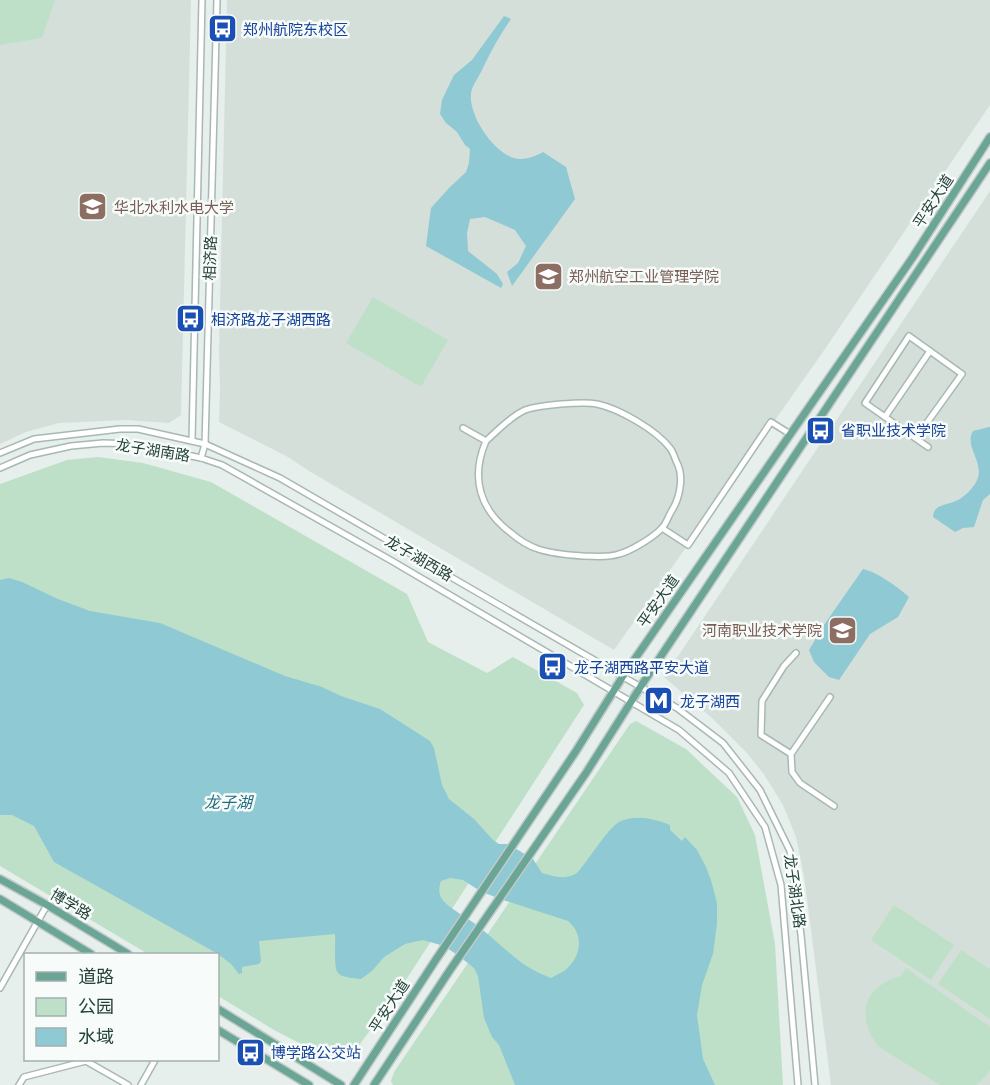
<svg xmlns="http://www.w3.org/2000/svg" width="990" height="1085" font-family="'Public Sans','Noto Sans SC',sans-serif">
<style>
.built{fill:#d4dfda}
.green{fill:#bfe0c8}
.water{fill:#8ec9d4;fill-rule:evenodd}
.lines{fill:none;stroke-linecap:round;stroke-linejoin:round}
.minor-casing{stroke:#a8b8b2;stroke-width:8}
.major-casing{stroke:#c2cac8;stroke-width:10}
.minor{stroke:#fff;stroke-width:5}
.major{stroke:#6aa596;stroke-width:7}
.labels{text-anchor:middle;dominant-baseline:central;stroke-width:5;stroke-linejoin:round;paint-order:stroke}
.transit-label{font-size:15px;fill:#164399;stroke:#f7fbf9;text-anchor:start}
.street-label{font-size:15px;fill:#24423a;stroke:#f7fbf9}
.education-label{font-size:15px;fill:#785e54;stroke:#f7fbf9;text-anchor:start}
.water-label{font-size:16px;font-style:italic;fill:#1c6f80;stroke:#f7fbf9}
</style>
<rect width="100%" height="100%" fill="#e6efeb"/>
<g class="built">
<path d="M0,0H191L181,415L169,423L126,420L59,423L26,432L0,444Z"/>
<path d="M227,0H990V105L825,349L614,650L309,471L288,457L219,422L220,387L219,350Z"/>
<path d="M990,191V1085H831L804,876L796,837L783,805L763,773L746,752L712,718L664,677Z"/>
</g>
<g class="green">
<path d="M0,0H55L42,38L0,45Z"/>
<path d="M373,297L448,340L421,387L346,343Z"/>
<path d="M98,457L143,463L211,482L407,594L428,642L487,673L513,657L577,693L584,705L404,983L353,1054L332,1060L274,1030L218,996V954H148L0,866V484L67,460Z"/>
<path d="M636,721L686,749L737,797L755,835L775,944L783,1085H393L391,1081L394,1072L630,724Z"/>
<path d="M894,905L954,945L931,980L871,940Z"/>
<path d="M961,950L990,969V1019L938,984Z"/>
<path d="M906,968L990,1027V1070L987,1075L976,1085H940L879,1047C855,1017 863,986 901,976Z"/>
</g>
<g class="water">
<path d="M504,16L511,19C499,36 490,53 481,72C478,78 472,86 471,93C468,116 496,158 520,159C528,159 536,156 543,152L566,167L575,199L512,286L507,272L518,263L526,246L515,230L485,217L470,219L467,233L468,251L497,274L503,284L501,288L426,246L431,208L449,188L466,172L469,163L470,149L465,145L457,132L446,123L440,114L442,100L454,75L472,60Z"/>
<path d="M989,427H990V494L983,500L974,527L963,528L955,532L933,517C934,503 947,506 958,500C964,497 971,490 975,484C988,464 963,448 973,431Z"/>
<path d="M863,569C877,572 898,587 909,597L898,617L870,634L839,680L829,677L814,662L809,650L824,625Z"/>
<path d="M9,578L22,582L58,599L90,611L160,623L285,676L322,687L341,696L380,709L430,741L434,748L442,785L449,799L474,819L493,840L499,844H508L533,859L542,873C555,877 565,880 577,873C588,861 608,828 619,822C635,814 655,819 670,825V830L682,841L685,837L697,850L706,867L711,880L717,903V923L713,954L702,985L697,1015L703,1059L715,1085H515L499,1045L492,1037L484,1018L478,976L474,968L459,956L444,946L423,940L405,944L384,957L372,971L361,979C354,978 343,978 338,973C333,967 336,943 335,934L259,941L261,961L259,964L242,967V973L239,974L231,964L218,954L54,862L34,826L12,815H0V580ZM450,878L463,880L480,891L500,899L568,921C585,935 581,958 564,971C560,973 555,976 551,978C518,966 505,947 479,927C470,919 448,908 442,899C438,893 439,887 441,881Z"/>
</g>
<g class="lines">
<defs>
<g id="minor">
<path d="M885,417L930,351"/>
<path d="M463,428L486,441C497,431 511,416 525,410C539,405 583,401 597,404C620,409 656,430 670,448C674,453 675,460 678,465C684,479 679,500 671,512C668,517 666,524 662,528C654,537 631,551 619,554C608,558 595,556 583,556C568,555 553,554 538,549C529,546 519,540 511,533C480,510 470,478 486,441"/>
<path d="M916,438L962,374L909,336L865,403L928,447"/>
<path d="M192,440L202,0"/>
<path d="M0,453L34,439L120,429H138L205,444L280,478L677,708L723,743L760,790L790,851L801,935L815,1085"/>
<path d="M201,458L205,444L217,0"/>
<path d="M0,468L30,455L71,446L103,443L135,444L201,458L222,465L392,561L679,730L729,773L765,827L781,885L798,1085"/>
<path d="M662,528L688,545L771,422L790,434"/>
<path d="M830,697L791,754L792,772L800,783L834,806"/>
<path d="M791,754L761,735L762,701L784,666L796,653"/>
<path d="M0,988L47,905"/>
<path d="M19,1085L24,1077L86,1061L128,1085"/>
<path d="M141,1085L155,1060"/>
</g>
<g id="major">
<path d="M0,879L47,905L128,954"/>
<path d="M0,899L91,954"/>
<path d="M218,1009L341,1085"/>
<path d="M218,1030L309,1085"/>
<path d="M354,1085L435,961L576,751L623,676L913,257L990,137"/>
<path d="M374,1085L450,970L586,773L641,686L990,163"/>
</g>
</defs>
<use href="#minor" class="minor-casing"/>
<use href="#major" class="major-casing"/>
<use href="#minor" class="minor"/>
<use href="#major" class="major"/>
</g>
<defs>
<symbol id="bus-square" viewBox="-11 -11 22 22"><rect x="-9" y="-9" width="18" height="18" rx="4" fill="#1a4fb4" stroke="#f7fbf9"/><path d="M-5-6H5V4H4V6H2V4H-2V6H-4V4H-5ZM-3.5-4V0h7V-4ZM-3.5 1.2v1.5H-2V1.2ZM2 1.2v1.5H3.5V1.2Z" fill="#fff"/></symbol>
<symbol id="university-square" viewBox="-11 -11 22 22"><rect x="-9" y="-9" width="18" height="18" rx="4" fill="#8d6e63" stroke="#f7fbf9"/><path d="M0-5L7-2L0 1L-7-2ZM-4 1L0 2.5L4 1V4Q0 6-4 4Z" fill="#fff"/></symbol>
<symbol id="metro-square" viewBox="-11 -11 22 22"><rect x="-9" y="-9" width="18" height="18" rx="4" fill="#1a4fb4" stroke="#f7fbf9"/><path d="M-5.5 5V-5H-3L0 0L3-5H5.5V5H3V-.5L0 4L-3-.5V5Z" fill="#fff"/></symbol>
</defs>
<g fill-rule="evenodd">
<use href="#bus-square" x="206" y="12" width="33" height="33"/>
<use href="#university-square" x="76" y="190" width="33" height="33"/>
<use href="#university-square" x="532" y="260" width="33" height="33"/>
<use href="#bus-square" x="174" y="302" width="33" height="33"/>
<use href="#bus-square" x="804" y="414" width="33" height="33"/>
<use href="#university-square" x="826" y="614" width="33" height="33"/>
<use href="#bus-square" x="536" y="650" width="33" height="33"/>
<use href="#metro-square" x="642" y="684" width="33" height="33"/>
<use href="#bus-square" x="234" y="1036" width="33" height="33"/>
</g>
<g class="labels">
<g class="transit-label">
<text x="243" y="29">郑州航院东校区</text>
<text x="211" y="319">相济路龙子湖西路</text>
<text x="841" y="430">省职业技术学院</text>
<text x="574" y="667">龙子湖西路平安大道</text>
<text x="680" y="701">龙子湖西</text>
<text x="271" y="1052">博学路公交站</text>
</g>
<g class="street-label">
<text transform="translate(933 201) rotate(-57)">平安大道</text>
<text transform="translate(210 258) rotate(-88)">相济路</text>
<text transform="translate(153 450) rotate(9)">龙子湖南路</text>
<text transform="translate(419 558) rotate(30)">龙子湖西路</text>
<text transform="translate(658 601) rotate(-55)">平安大道</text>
<text transform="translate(795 891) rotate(82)">龙子湖北路</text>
<text transform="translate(71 904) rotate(31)">博学路</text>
<text transform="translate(389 1006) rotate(-57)">平安大道</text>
</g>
<g class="education-label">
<text x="114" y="207">华北水利水电大学</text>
<text x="569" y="276">郑州航空工业管理学院</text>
<text x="822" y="630" text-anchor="end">河南职业技术学院</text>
</g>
<g class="water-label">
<text x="228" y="802">龙子湖</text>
</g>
</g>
<rect x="24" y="953" width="195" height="108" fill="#f7fbf9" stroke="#a3b1ad" stroke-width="1.5"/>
<rect x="36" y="972" width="30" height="9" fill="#6aa596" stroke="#a3b1ad" stroke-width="1.5"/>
<text x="78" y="983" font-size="18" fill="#24423a">道路</text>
<rect x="36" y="998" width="30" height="18" fill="#bfe0c8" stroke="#a3b1ad" stroke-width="1.5"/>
<text x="78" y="1013" font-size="18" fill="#24423a">公园</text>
<rect x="36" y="1028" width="30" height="18" fill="#8ec9d4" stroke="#a3b1ad" stroke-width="1.5"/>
<text x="78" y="1043" font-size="18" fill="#24423a">水域</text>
</svg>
